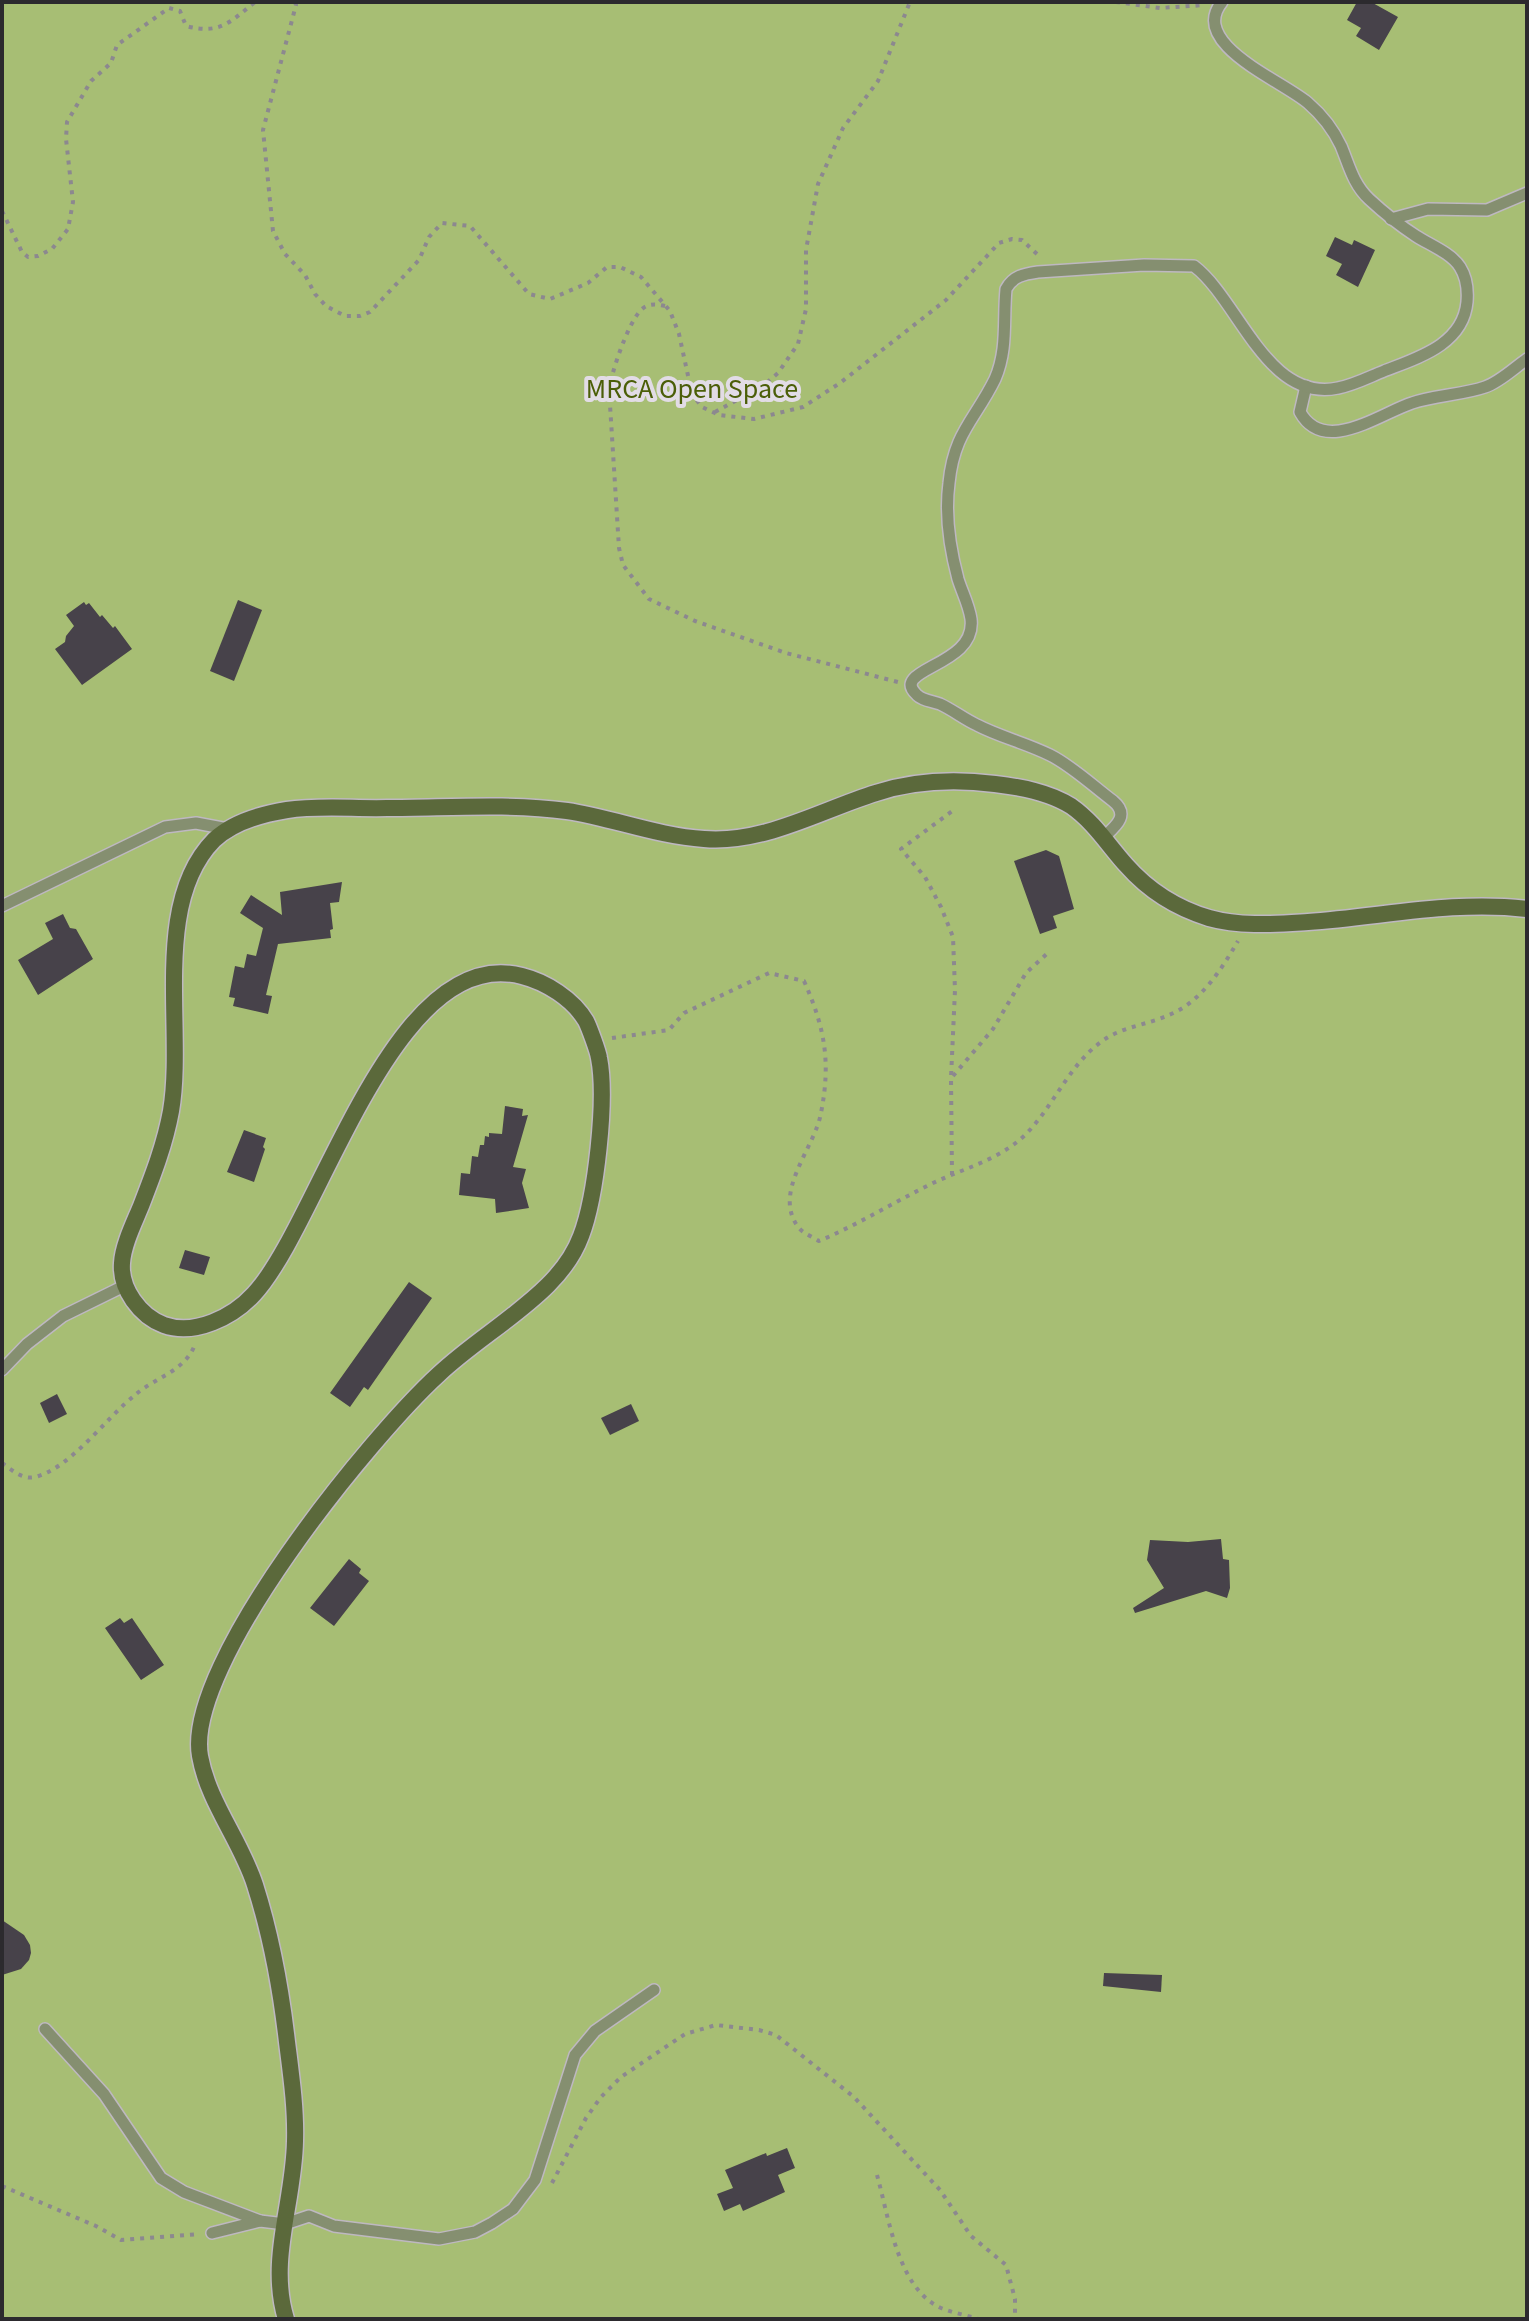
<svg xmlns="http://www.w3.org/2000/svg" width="1529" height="2321" font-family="'Source Sans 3',sans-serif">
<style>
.green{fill:#a7be74}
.building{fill:#47424a}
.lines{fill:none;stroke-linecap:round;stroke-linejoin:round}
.service-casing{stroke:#beb8c1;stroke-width:14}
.secondary-casing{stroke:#beb8c1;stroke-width:19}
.path{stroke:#8c888f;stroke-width:4;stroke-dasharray:4 6;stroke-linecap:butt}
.service{stroke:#858f70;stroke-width:11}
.secondary{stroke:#5b693b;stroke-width:16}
.labels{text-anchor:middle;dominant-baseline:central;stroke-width:8;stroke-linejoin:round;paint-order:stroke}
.park-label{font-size:28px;fill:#4b5e08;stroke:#e2dce6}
</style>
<rect width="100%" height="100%" fill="#e2dce6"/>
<rect class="green" x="2" y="2" width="1525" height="2317"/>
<g class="building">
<path d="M1357,2H1371L1398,17L1379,50L1356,36L1361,28L1347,20Z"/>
<path d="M1335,237L1352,245L1354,240L1375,250L1358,287L1336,275L1342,264L1326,256Z"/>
<path d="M238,600L262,610L234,681L210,671Z"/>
<path d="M84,602L86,605L89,603L100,617L102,615L113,628L115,626L132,649L82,685L55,649L65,642L66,636L74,626L66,615Z"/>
<path d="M1046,850L1059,856L1074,909L1053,916L1057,928L1040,934L1014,861Z"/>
<path d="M342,882L339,902L330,903L333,929L330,930L331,938L278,944L266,995L272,996L268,1014L233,1006L235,998L229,997L235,966L244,968L247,954L256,956L263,928L240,913L251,895L282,915L280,892Z"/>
<path d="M63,914L70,928L76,929L93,959L38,995L18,960L53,939L45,923Z"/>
<path d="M505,1106L523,1109L522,1116L528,1115L513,1167L526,1169L522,1183L529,1208L496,1213L495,1199L459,1195L461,1173L470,1174L472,1156L478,1157L480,1145H484L485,1136L489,1137V1133L502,1134Z"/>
<path d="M244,1130L266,1138L263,1147L265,1149L254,1182L227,1172Z"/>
<path d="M185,1250L210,1257L204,1275L179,1268Z"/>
<path d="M409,1282L432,1298L368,1390L364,1387L350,1407L330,1393Z"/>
<path d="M57,1394L67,1414L49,1423L40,1403Z"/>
<path d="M631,1404L639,1421L610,1435L601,1418Z"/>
<path d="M1221,1539L1223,1559L1229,1560L1230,1588L1227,1598L1206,1591L1135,1613L1133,1608L1164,1588L1147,1560L1150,1540L1188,1542Z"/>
<path d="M349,1559L361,1569L359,1573L369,1581L334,1626L310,1608Z"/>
<path d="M120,1618L124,1623L132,1618L164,1665L141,1680L105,1628Z"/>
<path d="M2,1920L24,1935L30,1945L31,1953L29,1960L21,1969L2,1975Z"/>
<path d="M1104,1973L1162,1975L1161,1992L1103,1986Z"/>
<path d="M787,2148L795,2168L778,2175L785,2192L743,2211L740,2204L724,2211L717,2194L733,2188L725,2170L766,2153L767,2156Z"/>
</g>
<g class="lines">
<defs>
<g id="service">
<path d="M1391,219L1428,209L1487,210L1527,193"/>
<path d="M1306,386L1300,412C1324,456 1381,413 1412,403C1435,395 1462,395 1485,387C1500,382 1514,368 1527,359"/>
<path d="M1104,837C1116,826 1130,815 1113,801C1093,786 1072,766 1050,755C1026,743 1000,737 977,725C964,719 953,710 940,704C933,701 923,701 917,695C888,668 977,667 971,619C969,605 962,592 958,579C950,549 945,513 949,483C954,432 975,420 995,379C1008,349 1003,320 1006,289C1013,276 1024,274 1038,272L1144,265L1194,266C1239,300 1267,403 1338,388C1354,385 1369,377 1384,371C1417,358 1463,345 1467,302C1468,290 1467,278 1460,267C1451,253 1430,245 1416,236C1399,225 1383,212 1369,199C1353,184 1349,165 1341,146C1333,129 1322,115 1308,103C1281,80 1188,44 1222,2"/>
<path d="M2,906L165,827L196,823L228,829"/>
<path d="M2,1370L27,1344L63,1316L124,1286"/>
<path d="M45,2029L104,2094L161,2178L184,2192L260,2221"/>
<path d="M212,2233L260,2221L285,2224L309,2216L334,2226L439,2239L475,2232L492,2223L513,2209L535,2180L575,2055L595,2031L654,1990"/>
</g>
<path id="secondary" d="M286,2319C268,2260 294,2202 295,2141C296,2108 291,2074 287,2042C281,1990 271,1935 255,1885C241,1841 208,1802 200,1756C184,1665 371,1436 439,1374C473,1342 515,1318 548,1285C562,1271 574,1255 581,1236C596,1197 607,1099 599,1058C598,1051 589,1027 586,1021C573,999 546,982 522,976C393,942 320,1223 254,1294C233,1317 195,1336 164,1325C140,1316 120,1289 122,1263C123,1245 134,1223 141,1206C153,1175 165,1144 171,1111C185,1030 151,904 214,840C232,823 262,814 287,810C319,805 355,809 387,808C446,808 508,803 567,811C613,818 657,836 704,839C764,844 821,810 876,793C916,780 955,779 995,784C1021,787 1049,792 1071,806C1094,822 1108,845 1126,865C1148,890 1176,908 1209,918C1241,927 1275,924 1308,922C1382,917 1453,900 1527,909"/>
</defs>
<use href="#service" class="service-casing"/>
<use href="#secondary" class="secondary-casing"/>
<g class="path">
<path d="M295,2L296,5L263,130L273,231L285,254L305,275L315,294L326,306L345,316H360L370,312L419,260L429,237L442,223L470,226L529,294L550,299L588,283L607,267H620L641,277L670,311L679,334L692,394L702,407L719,415L754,419L803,407L840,383L946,300L999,243L1012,239L1022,240L1039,256"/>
<path d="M1116,2L1160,8L1205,5"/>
<path d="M2,211L22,252L28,257L38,256L52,249L68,229L73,202L66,139L67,122L91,81L111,63L117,45L169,8L180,11L186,26C220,35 230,22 255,2"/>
<path d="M665,306C656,304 648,303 641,310C628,323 612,371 609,389L619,548L623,565L649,599L695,621L786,653L898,682"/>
<path d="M715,412L763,386L778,373L798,344L806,309V250L818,184L843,128L878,81L910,2"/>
<path d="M612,1038L669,1030L684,1013L769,973L804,981C825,1028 831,1062 821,1113C815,1148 771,1193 799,1228C804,1234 813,1237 819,1241C857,1225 891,1204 927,1186C960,1169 996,1162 1024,1136C1053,1108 1068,1066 1101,1042C1120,1027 1147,1025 1169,1015C1201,1002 1221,970 1238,941"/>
<path d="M953,1076L993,1029L1026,973L1050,951"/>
<path d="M952,1175L951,1078L955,990L953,937L941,907L925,877L901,849L955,809"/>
<path d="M2,1463C12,1470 22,1480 35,1477C71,1468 106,1418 135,1395C154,1378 186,1371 195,1344"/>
<path d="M877,2175C889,2217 897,2288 941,2308C953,2313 966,2315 978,2319"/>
<path d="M552,2183L586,2118L601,2097L621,2077L685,2034L716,2025L759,2030L776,2035L854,2097L940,2190L971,2236L1006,2265L1015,2299V2319"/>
<path d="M2,2186L96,2226L121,2240L199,2234"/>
</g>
<use href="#service" class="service"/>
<use href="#secondary" class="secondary"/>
</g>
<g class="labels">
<g class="park-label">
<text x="692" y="389">MRCA Open Space</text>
</g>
</g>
<rect width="1529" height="2321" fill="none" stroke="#2c2a2e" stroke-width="8"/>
</svg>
